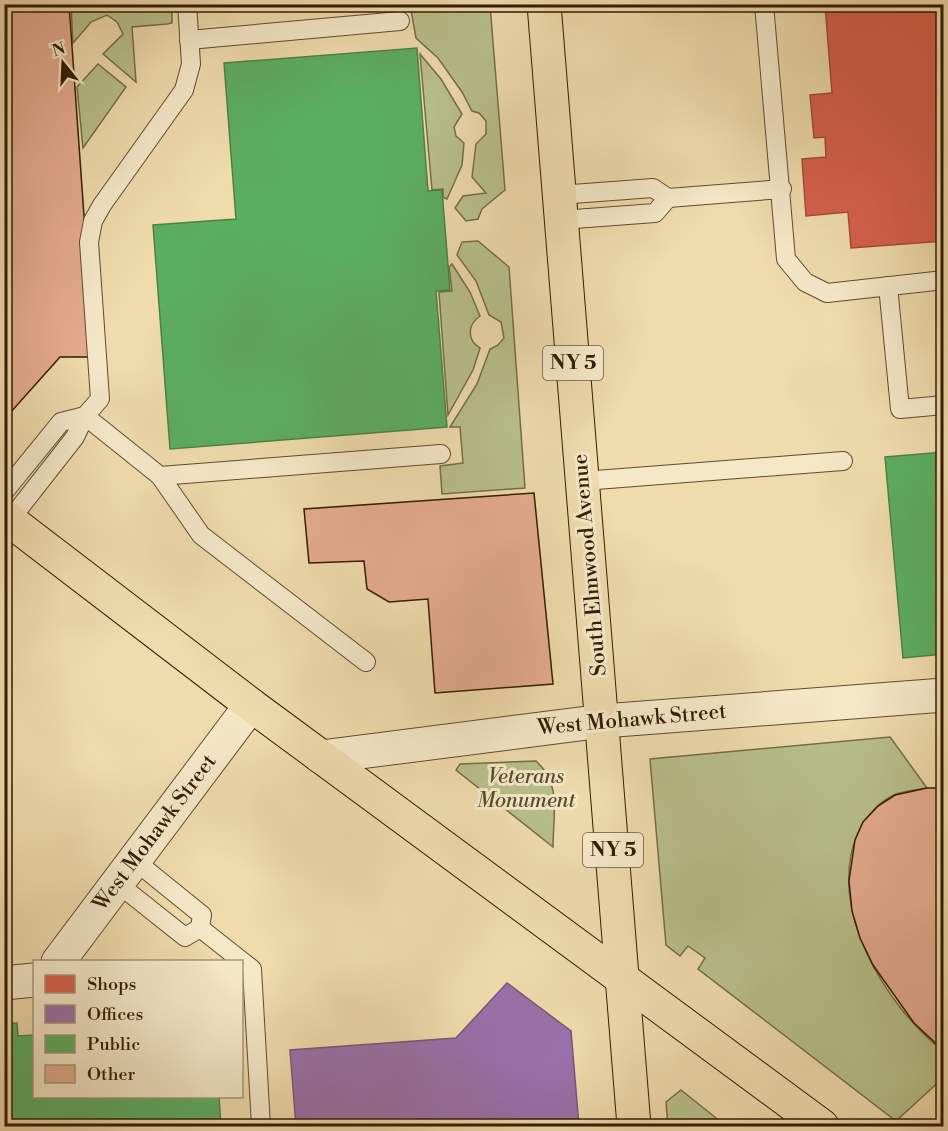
<svg xmlns="http://www.w3.org/2000/svg" width="948" height="1131" font-family="'Libre Bodoni',serif">
<style>
.green{fill:#b8c08a;stroke:#756e45;stroke-width:1.5}
.shops{fill:#d6604d;stroke:#a54b36;stroke-width:1.5}
.offices{fill:#9970ab;stroke:#7a5678;stroke-width:1.5}
.public{fill:#5aae61;stroke:#4e8244;stroke-width:1.5}
.building{fill:#e5ac8f;stroke:#321b00;stroke-width:1.5}
.lines{fill:none;stroke-linecap:round;stroke-linejoin:round}
.service-casing{stroke:#614b2b;stroke-width:20}
.minor-casing{stroke:#614b2b;stroke-width:35}
.primary-casing{stroke:#321b00;stroke-width:35}
.service{stroke:#f5e8c9;stroke-width:18}
.minor{stroke:#f5e8c9;stroke-width:33}
.primary{stroke:#efdbac;stroke-width:33}
.labels{text-anchor:middle;dominant-baseline:central;stroke-width:6;stroke-linejoin:round;paint-order:stroke}
.shield{fill:#f5e8c9;stroke:#6c583c;stroke-width:1.5}
.shield-label{font-size:20px;font-weight:bold;fill:#321b00}
.street-label{font-size:21px;fill:#321b00;stroke:#f5e8c9}
.park-label{font-size:21px;font-style:italic;fill:#5a4d29;stroke:#f5e8c9}
</style>
<rect width="100%" height="100%" fill="#efdbac"/>
<filter id="stains"><feTurbulence type="fractalNoise" baseFrequency=".00333" numOctaves="4"/><feColorMatrix values="0 0 0 0 .2 0 0 0 0 .09 0 0 0 0 .02 0 0 0 .5 -.17"/></filter>
<radialGradient id="worn" r=".72"><stop offset=".6" stop-color="#630" stop-opacity="0"/><stop offset="1" stop-color="#630" stop-opacity=".3"/></radialGradient>
<g class="green">
<path d="M71,5H172V23L167,24L132,27L136,82L103,54L123,34L117,22L107,15L91,22L73,43Z"/>
<path d="M410,5H490L505,190L482,209L478,219L466,221L455,208L463,196L486,193L472,177L476,144L486,134V121L479,113L472,111L462,92L438,58L416,38Z"/>
<path d="M420,54L441,79L462,114L454,127L456,136L464,143L462,165L447,199L443,197V189L432,190Z"/>
<path d="M98,64L126,87L83,148L77,87Z"/>
<path d="M478,241L509,267L525,488L442,494L440,466L463,463L460,427H450L477,384L490,349L498,345L504,338L501,322L489,315L476,281L457,255L462,242Z"/>
<path d="M452,264L470,292L480,316C467,325 467,340 480,348L473,370L448,415L439,292L452,291L449,267Z"/>
<path d="M890,737L927,788C917,790 905,791 896,794C879,801 865,818 858,833C825,908 886,1006 943,1051V1078L896,1121L698,969L705,958L688,946L680,956L666,945L650,759Z"/>
<path d="M536,761C562,784 553,814 553,847L456,770L460,764Z"/>
<path d="M681,1090L726,1126H668L666,1102Z"/>
</g>
<path class="shops" d="M825,4H944V241L851,248L848,212L806,216L802,159L826,157L825,137L814,138L810,95L832,93Z"/>
<path class="offices" d="M507,983L571,1031L579,1126H296L290,1050L456,1038Z"/>
<g class="public">
<path d="M417,48L428,191L442,190L450,290L436,291L447,427L170,449L153,225L236,219L224,63Z"/>
<path d="M944,452V654L903,658L885,457Z"/>
<path d="M17,1023L18,1036L34,1035V1096H219L221,1126H4V1024Z"/>
</g>
<g class="building">
<path d="M4,4H69L94,357H60L10,413L4,408Z"/>
<path d="M534,493L553,684L435,693L428,599L389,602L367,589L364,561L309,563L304,509Z"/>
<path d="M927,788H944V1051L914,1023L873,965L860,938L852,911L849,881L855,840L863,822L878,806L895,795Z"/>
</g>
<g class="lines">
<defs>
<g id="service">
<path d="M764,4L786,259L805,282L827,293L944,280"/>
<path d="M189,40L400,21"/>
<path d="M559,195L653,188L668,198L655,213L561,220"/>
<path d="M668,198L782,189"/>
<path d="M888,286L900,409L944,405"/>
<path d="M85,416L160,476L441,454"/>
<path d="M160,476L201,535L366,662"/>
<path d="M583,481L843,461"/>
<path d="M4,492L61,422L85,416"/>
<path d="M10,520L75,437L85,416L100,399L89,242L93,221L102,205L184,90L191,64L187,4"/>
<path d="M117,883L185,937L200,928L202,915L134,860"/>
<path d="M200,928L252,969L261,1126"/>
</g>
<g id="minor">
<path d="M321,757L603,721L944,695"/>
<path d="M58,962L251,705"/>
<path d="M4,983L34,980"/>
</g>
<g id="primary">
<path d="M544,4L634,1126"/>
<path d="M4,516L251,705L822,1126"/>
</g>
</defs>
<use href="#service" class="service-casing"/>
<use href="#minor" class="minor-casing"/>
<use href="#primary" class="primary-casing"/>
<use href="#service" class="service"/>
<use href="#minor" class="minor"/>
<use href="#primary" class="primary"/>
</g>
<g class="labels">
<g class="shield">
<rect x="543" y="346" width="60" height="34" rx="4.5"/>
<rect x="583" y="833" width="60" height="34" rx="4.5"/>
</g>
<g class="shield-label">
<text x="573" y="363">NY 5</text>
<text x="613" y="850">NY 5</text>
</g>
<g class="street-label">
<text transform="translate(590 565) rotate(-95)">South Elmwood Avenue</text>
<text transform="translate(632 720) rotate(-5)">West Mohawk Street</text>
<text transform="translate(155 833) rotate(-53)">West Mohawk Street</text>
</g>
<g class="park-label">
<text x="526" y="777">Veterans<tspan x="526" dy="24">Monument</tspan></text>
</g>
</g>
<rect width="948" height="1131" fill="none" stroke="#efdbac" stroke-width="24"/>
<rect x="6" y="6" width="936" height="1119" fill="none" stroke="#321b00" stroke-width="3"/>
<rect x="12" y="12" width="924" height="1107" fill="none" stroke="#321b00" stroke-width="1.5"/>
<rect x="33" y="960" width="210" height="138" fill="#f5e8c9" stroke="#a79679" stroke-width="1.5"/>
<rect x="45" y="975" width="30" height="18" fill="#d6604d" stroke="#a79679" stroke-width="1.5"/>
<text x="87" y="990" font-size="18" fill="#321b00">Shops</text>
<rect x="45" y="1005" width="30" height="18" fill="#9970ab" stroke="#a79679" stroke-width="1.5"/>
<text x="87" y="1020" font-size="18" fill="#321b00">Offices</text>
<rect x="45" y="1035" width="30" height="18" fill="#5aae61" stroke="#a79679" stroke-width="1.5"/>
<text x="87" y="1050" font-size="18" fill="#321b00">Public</text>
<rect x="45" y="1065" width="30" height="18" fill="#e5ac8f" stroke="#a79679" stroke-width="1.5"/>
<text x="87" y="1080" font-size="18" fill="#321b00">Other</text>
<g transform="translate(63 63) rotate(342)" stroke="#f5e8c9" stroke-width="4.5" paint-order="stroke">
<path d="M0-4.5L10 22L0 15L-10 22Z" fill="#321b00"/>
<text y="-9" font-size="16" font-weight="bold" text-anchor="middle" fill="#321b00">N</text>
</g>
<rect width="100%" height="100%" filter="url(#stains)"/>
<rect width="100%" height="100%" fill="url(#worn)"/>
</svg>
